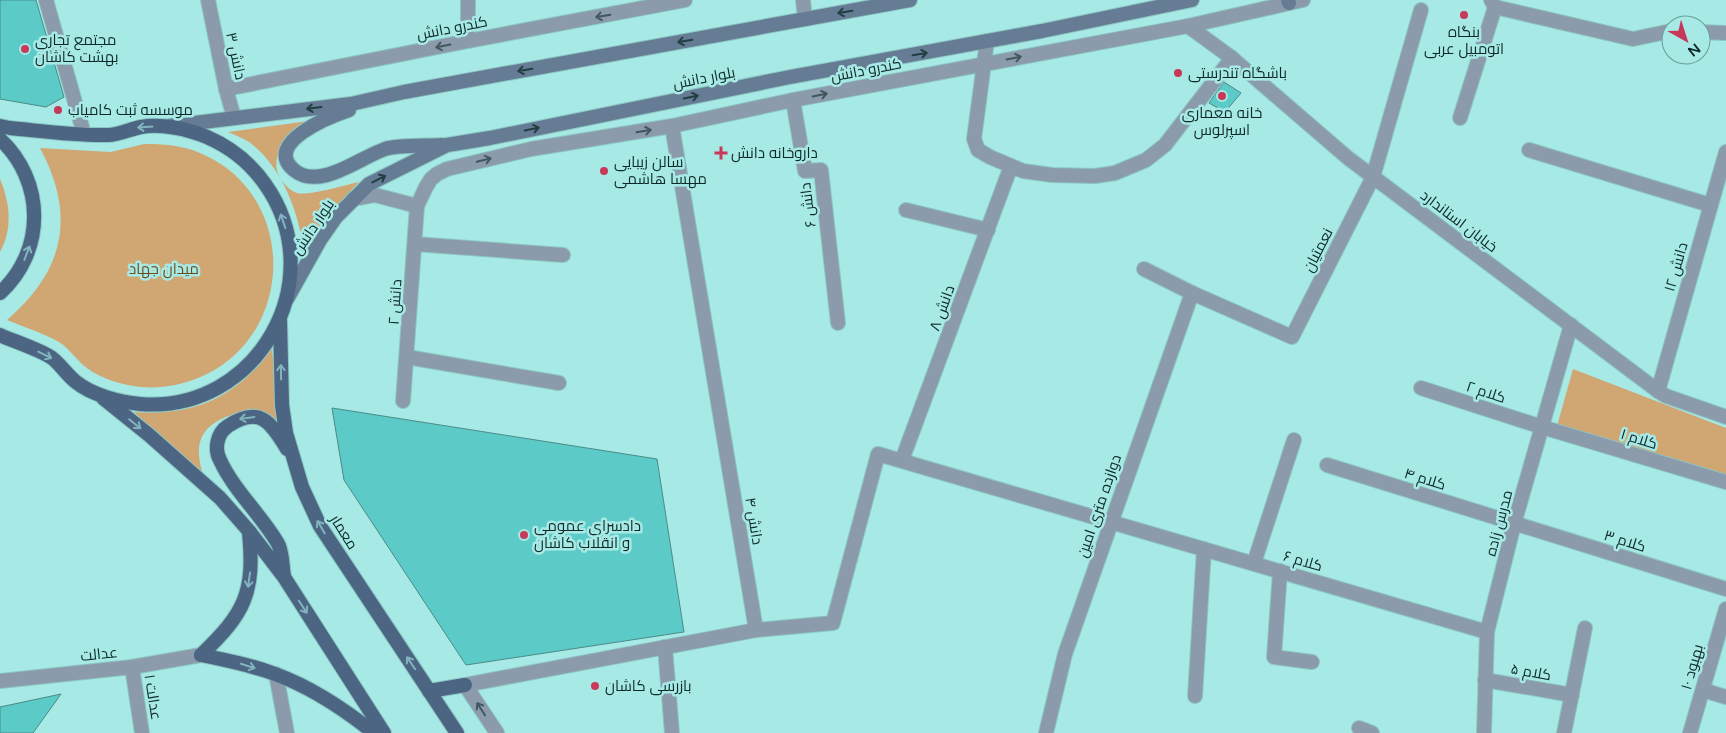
<svg xmlns="http://www.w3.org/2000/svg" width="1726" height="733" font-family="'Varela Round',Cairo,sans-serif">
<rect width="100%" height="100%" fill="#a7e9e5"/>
<g fill="#d0a773">
<path d="M 308,121 C 290,135 265,157 282,181 C 286,186 291,191 297,193 C 310,196 345,185 359,182 L 327,216 L 304,250 C 298,211 282,166 249,142 C 243,138 235,135 228,132 Z"/>
<path d="M 144,144 C 163,144 182,145 200,153 C 295,192 298,328 207,374 C 187,384 163,389 140,387 C 123,385 101,379 87,368 C 77,361 70,349 59,342 C 43,333 24,327 7,320 C 65,270 76,215 40,148 L 111,152 Z"/>
<path d="M 0,179 C 10,203 13,228 0,252 Z"/>
<path d="M 272,349 L 280,429 L 244,411 C 205,421 190,438 204,477 L 134,412 C 195,416 235,398 272,349 Z"/>
<path d="M 1573,369 L 1726,428 L 1726,478 L 1557,426 Z"/>
</g>
<g fill="#5ccac6" stroke="#4b8b89">
<path d="M 0,0 L 36,0 L 64,97 L 46,107 L 0,99 Z"/>
<path d="M 1224,82 L 1241,93 L 1225,112 L 1209,103 Z"/>
<path d="M 332,408 L 657,459 L 684,632 L 466,665 L 344,480 Z"/>
<path d="M 61,694 L 33,733 L 0,733 L 0,707 Z"/>
</g>
<g fill="none" stroke-linecap="round" stroke-linejoin="round">
<g stroke="#8bc6c3" stroke-width="16">
<g id="minor">
<path d="M 46,0 L 84,134"/>
<path d="M 208,0 L 226,89 L 234,118"/>
<path d="M 803,0 L 805,19"/>
<path d="M 1491,0 L 1495,7 L 1633,39 L 1671,31"/>
<path d="M 1701,32 L 1726,33"/>
<path d="M 468,41 L 468,0"/>
<path d="M 987,41 L 974,139 L 978,150 L 990,157 L 1023,171 L 1052,175 L 1095,176 L 1115,173 L 1146,160 L 1165,145 L 1232,58"/>
<path d="M 226,89 L 468,41 L 685,0"/>
<path d="M 793,100 L 805,171 L 821,170 L 838,323"/>
<path d="M 1460,118 L 1495,7"/>
<path d="M 672,126 L 756,630"/>
<path d="M 1529,150 L 1710,205"/>
<path d="M 353,199 L 375,195 L 417,206"/>
<path d="M 906,210 L 988,230"/>
<path d="M 415,244 L 563,255"/>
<path d="M 1144,269 L 1192,293 L 1292,337 L 1373,177 L 1421,10"/>
<path d="M 407,357 L 559,383"/>
<path d="M 1421,388 L 1542,427 L 1726,482"/>
<path d="M 1658,391 L 1726,152"/>
<path d="M 403,401 L 417,206 L 426,187 L 431,179 L 437,174 L 447,169 L 531,149 L 672,126 L 793,100 L 1188,26 L 1303,0"/>
<path d="M 902,460 L 1011,166"/>
<path d="M 1327,465 L 1726,589"/>
<path d="M 1254,563 L 1294,440"/>
<path d="M 1280,571 L 1274,657 L 1312,662"/>
<path d="M 665,647 L 672,733"/>
<path d="M 132,667 L 142,733"/>
<path d="M 276,674 L 287,733"/>
<path d="M 1485,680 L 1572,695"/>
<path d="M 0,681 L 132,667 L 201,655"/>
<path d="M 1703,690 L 1726,697"/>
<path d="M 1195,696 L 1204,549"/>
<path d="M 1359,728 L 1372,733"/>
<path d="M 497,733 L 465,685 L 756,630 L 833,623 L 878,454 L 1487,632"/>
<path d="M 1046,733 L 1065,654 L 1192,293"/>
<path d="M 1484,733 L 1487,632 L 1514,524 L 1571,325"/>
<path d="M 1564,733 L 1585,628"/>
<path d="M 1690,733 L 1726,609"/>
</g>
</g>
<g stroke="#8bc6c3" stroke-width="16">
<path id="tertiary" d="M 1188,26 L 1232,58 L 1348,158 L 1658,391 L 1666,396 L 1726,417"/>
</g>
<g stroke="#8bc6c3" stroke-width="16">
<g id="secondary">
<path d="M 1288,0 L 1289,3"/>
<path d="M 349,110 C 331,116 262,143 294,170 C 319,191 359,158 385,149 C 396,145 428,146 442,145"/>
<path d="M 170,126 L 351,104 L 404,92 L 910,0"/>
<path d="M 287,299 L 320,240 L 336,217 L 369,184 L 447,145 L 490,138 L 790,77 L 1042,31 L 1192,0"/>
</g>
</g>
<g stroke="#8bc6c3" stroke-width="16">
<g id="primary">
<path d="M 0,126 L 10,128 C 42,131 76,136 108,135 C 119,135 130,129 141,127 C 161,123 188,129 207,137 C 230,147 251,164 265,184 C 333,280 257,414 140,404 C 119,402 92,395 76,382 C 67,375 61,365 52,358 C 41,350 13,341 0,335"/>
<path d="M 0,139 C 45,181 46,251 0,293"/>
<path d="M 280,321 L 282,405 L 286,433 L 302,487 L 320,526 L 457,733"/>
<path d="M 103,398 L 149,435 L 220,498 L 249,531 L 284,577 L 384,733"/>
<path d="M 284,576 C 282,566 283,551 277,542 C 261,515 233,489 220,460 C 214,449 217,433 228,426 C 259,405 271,422 287,449"/>
<path d="M 201,655 C 226,660 251,665 275,674 C 311,687 344,709 374,733"/>
<path d="M 201,655 C 245,613 255,593 249,532"/>
<path d="M 429,691 L 465,685"/>
</g>
</g>
<use href="#minor" stroke="#8c9bab" stroke-width="14"/>
<use href="#tertiary" stroke="#8c9bab" stroke-width="14"/>
<use href="#secondary" stroke="#667c94" stroke-width="14"/>
<use href="#primary" stroke="#4b6583" stroke-width="14"/>
</g>
<defs><path id="oneway-shaft" d="M-6 0H5M1.5-3L5.5 0L1.5 3" fill="none" stroke-width="1.6" stroke-linecap="round" stroke-linejoin="round" transform="scale(1.25)"/></defs>
<g stroke="#233e43">
<use href="#oneway-shaft" transform="translate(845 12) rotate(170)"/>
<use href="#oneway-shaft" transform="translate(685 41) rotate(170)"/>
<use href="#oneway-shaft" transform="translate(920 54) rotate(-10)"/>
<use href="#oneway-shaft" transform="translate(525 70) rotate(170)"/>
<use href="#oneway-shaft" transform="translate(691 97) rotate(-11)"/>
<use href="#oneway-shaft" transform="translate(314 108) rotate(173)"/>
<use href="#oneway-shaft" transform="translate(532 129) rotate(-12)"/>
<use href="#oneway-shaft" transform="translate(379 179) rotate(-27)"/>
</g>
<g stroke="#40575c">
<use href="#oneway-shaft" transform="translate(603 16) rotate(170)"/>
<use href="#oneway-shaft" transform="translate(443 46) rotate(169)"/>
<use href="#oneway-shaft" transform="translate(1014 58) rotate(-11)"/>
<use href="#oneway-shaft" transform="translate(820 95) rotate(-11)"/>
<use href="#oneway-shaft" transform="translate(644 131) rotate(-9)"/>
<use href="#oneway-shaft" transform="translate(484 160) rotate(-14)"/>
<use href="#oneway-shaft" transform="translate(481 709) rotate(-123)"/>
</g>
<g stroke="#82b4be">
<use href="#oneway-shaft" transform="translate(145 127) rotate(176)"/>
<use href="#oneway-shaft" transform="translate(283 221) rotate(-109)"/>
<use href="#oneway-shaft" transform="translate(27 253) rotate(-69)"/>
<use href="#oneway-shaft" transform="translate(45 355) rotate(26)"/>
<use href="#oneway-shaft" transform="translate(281 372) rotate(-91)"/>
<use href="#oneway-shaft" transform="translate(247 418) rotate(172)"/>
<use href="#oneway-shaft" transform="translate(135 424) rotate(39)"/>
<use href="#oneway-shaft" transform="translate(321 527) rotate(-120)"/>
<use href="#oneway-shaft" transform="translate(249 580) rotate(98)"/>
<use href="#oneway-shaft" transform="translate(303 607) rotate(57)"/>
<use href="#oneway-shaft" transform="translate(411 663) rotate(-124)"/>
<use href="#oneway-shaft" transform="translate(248 666) rotate(18)"/>
</g>
<g fill="#c83859" stroke="#a7e9e5" stroke-width="2">
<circle cx="1464" cy="15" r="5"/>
<circle cx="25" cy="49" r="5"/>
<circle cx="1178" cy="73" r="5"/>
<circle cx="1222" cy="96" r="5"/>
<circle cx="58" cy="110" r="5"/>
<path d="M718.5 145.5h5v5h5v5h-5v5h-5v-5h-5v-5h5z"/>
<circle cx="604" cy="171" r="5"/>
<circle cx="524" cy="535" r="5"/>
<circle cx="595" cy="686" r="5"/>
</g>
<g text-anchor="middle" dominant-baseline="central" stroke-width="5" stroke-linejoin="round" paint-order="stroke">
<g font-size="15" fill="#0d2928" stroke="#a7e9e5">
<text transform="translate(452 28) rotate(-11)">کندرو دانش</text>
<text transform="translate(236 56) rotate(78)">دانش ۳</text>
<text transform="translate(866 70) rotate(-11)">کندرو دانش</text>
<text transform="translate(704 78) rotate(-11)">بلوار دانش</text>
<text transform="translate(808 205) rotate(-97)">دانش ۶</text>
<text transform="translate(1459 221) rotate(37)">خیابان استاندارد</text>
<text transform="translate(313 227) rotate(-56)">بلوار دانش</text>
<text transform="translate(1318 250) rotate(-63)">نعمتیان</text>
<text transform="translate(1676 267) rotate(-74)">دانش ۱۲</text>
<text transform="translate(395 302) rotate(-86)">دانش ۲</text>
<text transform="translate(942 308) rotate(-70)">دانش ۸</text>
<text transform="translate(1486 392) rotate(18)">کلام ۲</text>
<text transform="translate(1639 439) rotate(17)">کلام ۱</text>
<text transform="translate(1425 479) rotate(17)">کلام ۴</text>
<text transform="translate(1099 506) rotate(-71)">دوازده متری امین</text>
<text transform="translate(754 521) rotate(81)">دانش ۴</text>
<text transform="translate(1499 523) rotate(-75)">مدرس زاده</text>
<text transform="translate(344 532) rotate(58)">معمار</text>
<text transform="translate(1625 541) rotate(17)">کلام ۳</text>
<text transform="translate(1303 561) rotate(16)">کلام ۶</text>
<text transform="translate(99 654) rotate(-6)">عدالت</text>
<text transform="translate(1692 667) rotate(-74)">بهبود ۱۰</text>
<text transform="translate(1531 672) rotate(10)">کلام ۵</text>
<text transform="translate(153 697) rotate(81)">عدالت ۱</text>
</g>
<g font-size="15" fill="#0d2928" stroke="#a7e9e5" text-anchor="start">
<text x="1464" y="32" text-anchor="middle">بنگاه<tspan x="1464" dy="17">اتومبیل عربی</tspan></text>
<text x="35" y="40">مجتمع تجاری<tspan x="35" dy="17">بهشت کاشان</tspan></text>
<text x="1188" y="73">باشگاه تندرستی</text>
<text x="68" y="110">موسسه ثبت کامیاب</text>
<text x="1222" y="113" text-anchor="middle">خانه معماری<tspan x="1222" dy="17">اسپرلوس</tspan></text>
<text x="731" y="153">داروخانه دانش</text>
<text x="614" y="162">سالن زیبایی<tspan x="614" dy="17">مهسا هاشمی</tspan></text>
<text x="534" y="526">دادسرای عمومی<tspan x="534" dy="17">و انقلاب کاشان</tspan></text>
<text x="605" y="686">بازرسی کاشان</text>
</g>
<g font-size="15" fill="#6f4c1d" stroke="#a7e9e5">
<text x="164" y="269">میدان جهاد</text>
</g>
</g>
<g transform="translate(1686 40) rotate(141)"><circle r="24" fill="#a7e9e5" stroke="#699c99"/>
<path d="M0-4L9 19L0 12L-9 19Z" fill="#c83859"/>
<text y="-8" font-size="14" font-weight="bold" text-anchor="middle" fill="#0d2928">N</text>
</g>
</svg>
